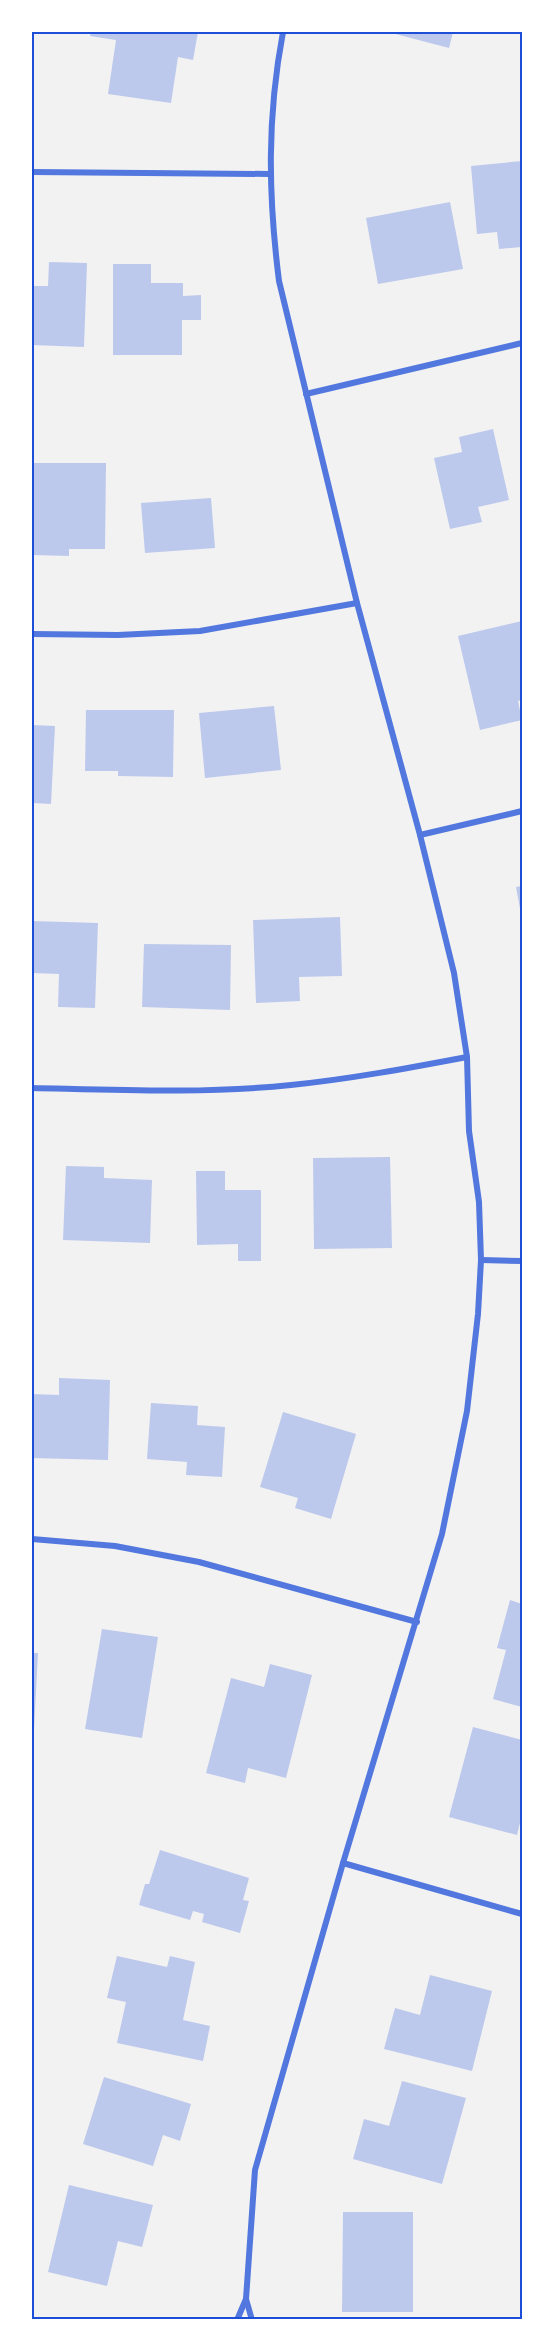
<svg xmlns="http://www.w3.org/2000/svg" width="554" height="2351" font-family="Poppins,sans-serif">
<rect width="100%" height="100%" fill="#f2f2f2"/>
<g fill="#bdc9ec">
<path d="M 91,32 L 198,32 L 193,60 L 178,57 L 171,103 L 108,94 L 116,40 L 90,36 Z"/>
<path d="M 388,32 L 453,32 L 449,48 Z"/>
<path d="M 522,161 L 522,247 L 499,249 L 497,232 L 477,234 L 471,166 Z"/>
<path d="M 450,202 L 463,269 L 378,284 L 366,218 Z"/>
<path d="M 49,262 L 87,263 L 84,347 L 32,345 L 32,286 L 48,286 Z"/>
<path d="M 113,264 L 151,264 L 151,283 L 183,283 L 183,296 L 201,295 L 201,320 L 182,320 L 182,355 L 113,355 Z"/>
<path d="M 493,429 L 509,500 L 478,507 L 482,522 L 450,529 L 434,458 L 462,452 L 459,437 Z"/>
<path d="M 32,463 L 106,463 L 105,549 L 69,549 L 69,556 L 32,555 Z"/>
<path d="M 211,498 L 215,548 L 145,553 L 141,503 Z"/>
<path d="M 522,621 L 522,700 L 518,701 L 522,720 L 480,730 L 458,636 Z"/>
<path d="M 274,706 L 281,770 L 205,778 L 199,713 Z"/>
<path d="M 86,710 L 174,710 L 173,777 L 118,776 L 118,771 L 85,771 Z"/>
<path d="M 32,725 L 55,726 L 51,804 L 32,803 Z"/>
<path d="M 522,886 L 522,913 L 521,914 L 516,887 Z"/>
<path d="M 340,917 L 342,976 L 299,977 L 300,1001 L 256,1003 L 253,920 Z"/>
<path d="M 32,921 L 98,923 L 95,1008 L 58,1007 L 59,974 L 32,973 Z"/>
<path d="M 144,944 L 231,945 L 230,1010 L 142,1007 Z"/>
<path d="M 390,1157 L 392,1248 L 314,1249 L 313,1158 Z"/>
<path d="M 66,1166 L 104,1167 L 104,1178 L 152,1180 L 150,1243 L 63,1240 Z"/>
<path d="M 196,1171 L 225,1171 L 225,1190 L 261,1190 L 261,1261 L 238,1261 L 238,1244 L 197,1245 Z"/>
<path d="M 59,1378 L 110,1380 L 108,1460 L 32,1458 L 32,1394 L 59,1395 Z"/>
<path d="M 151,1403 L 198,1406 L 197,1425 L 225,1427 L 222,1477 L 186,1475 L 187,1462 L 147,1459 Z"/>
<path d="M 283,1412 L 356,1434 L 331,1519 L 295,1508 L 298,1498 L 260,1487 Z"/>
<path d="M 510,1600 L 522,1604 L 522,1707 L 493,1699 L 506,1650 L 497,1648 Z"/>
<path d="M 102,1629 L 158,1637 L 142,1738 L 85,1729 Z"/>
<path d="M 32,1653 L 38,1653 L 34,1729 L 32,1729 Z"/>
<path d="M 270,1664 L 312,1675 L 286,1778 L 248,1768 L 245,1783 L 206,1773 L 231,1678 L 264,1687 Z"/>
<path d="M 473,1727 L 522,1740 L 522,1815 L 517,1835 L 449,1817 Z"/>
<path d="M 160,1850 L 249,1878 L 243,1900 L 249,1901 L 240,1933 L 202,1922 L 204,1914 L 193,1911 L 190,1920 L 139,1905 L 145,1884 L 149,1884 Z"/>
<path d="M 117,1956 L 167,1967 L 170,1956 L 195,1962 L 183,2020 L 210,2026 L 203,2061 L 117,2043 L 126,2002 L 107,1998 Z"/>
<path d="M 430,1975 L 492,1991 L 472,2071 L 384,2049 L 395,2008 L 420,2015 Z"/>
<path d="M 104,2077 L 191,2104 L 180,2141 L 163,2135 L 153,2166 L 83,2144 Z"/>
<path d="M 402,2081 L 466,2098 L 442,2184 L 353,2159 L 364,2119 L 389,2126 Z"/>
<path d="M 69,2185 L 153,2205 L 142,2247 L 118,2241 L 107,2286 L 48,2272 Z"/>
<path d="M 343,2212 L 413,2212 L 413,2312 L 342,2312 Z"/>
</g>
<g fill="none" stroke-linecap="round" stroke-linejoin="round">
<g stroke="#5277de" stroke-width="6">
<path d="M 32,172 L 269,174"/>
<path d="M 306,394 L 522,343"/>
<path d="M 32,634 L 118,635 L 200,631 L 357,603"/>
<path d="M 420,835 L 522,811"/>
<path d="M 32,1088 C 118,1090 205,1094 291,1085 C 350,1079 409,1068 467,1057"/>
<path d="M 481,1260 L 522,1261"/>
<path d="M 32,1539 L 115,1546 L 199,1562 L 417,1622"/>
<path d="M 343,1863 L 522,1914"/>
<path d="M 246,2299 L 252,2320"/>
<path d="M 237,2320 L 246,2299 L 255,2170 L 343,1863 L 442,1534 L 467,1411 L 478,1314 L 481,1260 L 479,1202 L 469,1131 L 467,1057 L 454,973 L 420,835 L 357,603 L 279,281 C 268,194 267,117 283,32"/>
</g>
</g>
<rect width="554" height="2351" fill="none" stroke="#ffffff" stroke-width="66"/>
<rect x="33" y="33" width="488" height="2285" fill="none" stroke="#1d4ed8" stroke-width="2"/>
</svg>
